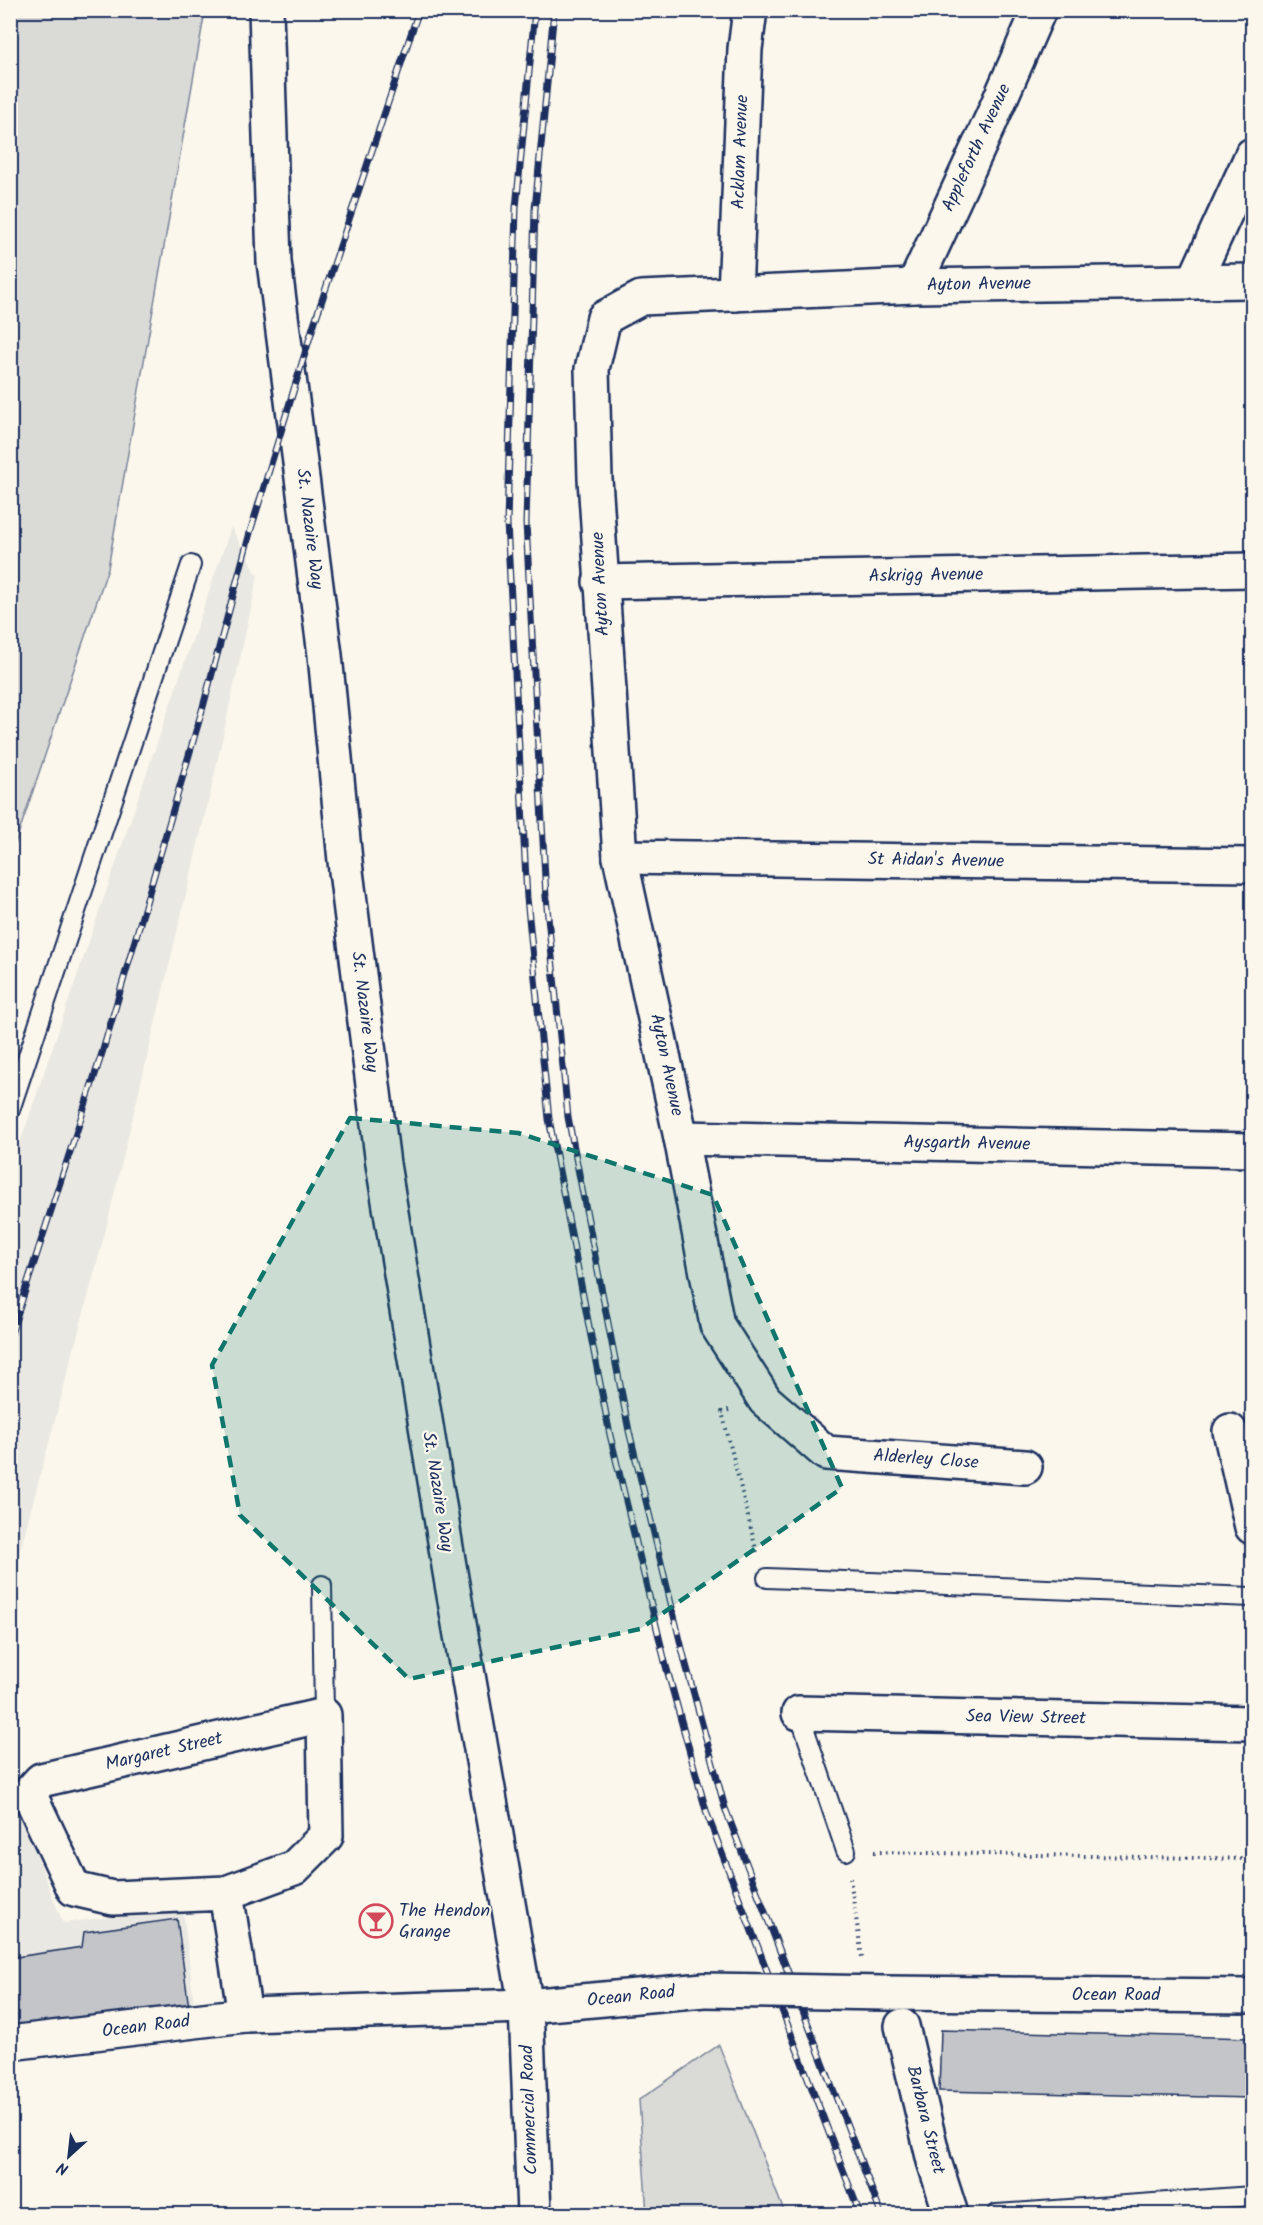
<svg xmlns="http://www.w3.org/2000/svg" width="1263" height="2225" font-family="Kalam,sans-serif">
<rect width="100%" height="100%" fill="#fbf7ec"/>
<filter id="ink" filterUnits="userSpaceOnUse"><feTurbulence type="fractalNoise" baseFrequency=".0167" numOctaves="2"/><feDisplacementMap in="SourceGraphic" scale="12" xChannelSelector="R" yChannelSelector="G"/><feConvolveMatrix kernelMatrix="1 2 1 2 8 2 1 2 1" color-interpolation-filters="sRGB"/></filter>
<g filter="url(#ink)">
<g fill="#eae8e2">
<path d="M 231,527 L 258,576 L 211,790 L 105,1233 L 11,1584 L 11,1169 Z"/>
<path d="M 10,1787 L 63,1923 L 183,1908 L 196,2021 L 11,2043 Z"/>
</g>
<g fill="#dadad7" stroke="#7a849a" stroke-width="1.5">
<path d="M 11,10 L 205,11 L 108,568 L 11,856 Z"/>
<path d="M 719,2045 L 785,2214 L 647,2214 L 639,2100 Z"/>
</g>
<g fill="#c3c5c9" stroke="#1b2f5e" stroke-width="1.5">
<path d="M 177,1919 L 189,2008 L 10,2032 L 10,1958 L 82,1947 L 84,1932 Z"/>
<path d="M 941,2030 L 1252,2038 L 1252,2098 L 939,2091 Z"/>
</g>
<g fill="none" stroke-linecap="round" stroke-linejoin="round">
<g stroke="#1b2f5e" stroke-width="22">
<g id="lane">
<path d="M 10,1110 L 191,565"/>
<path d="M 767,1578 L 1252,1597"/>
<path d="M 322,1585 L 324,1715"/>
<path d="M 799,1713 L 846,1851"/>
<path d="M 997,2214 L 1252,2196"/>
</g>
</g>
<g stroke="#1b2f5e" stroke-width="38">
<g id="street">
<path d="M 1194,282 L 1252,155"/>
<path d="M 914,286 L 991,120 L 1039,10"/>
<path d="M 735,294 L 745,49 L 750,10"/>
<path d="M 600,582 L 1252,570"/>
<path d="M 620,857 L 1252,865"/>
<path d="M 681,1138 L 1252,1150"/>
<path d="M 1230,1431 L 1252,1527"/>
<path d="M 1025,1467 L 826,1453 L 765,1400 L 717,1325 L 681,1138 L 620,857 L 595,479 L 592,369 L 604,318 L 641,298 L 914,286 L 1252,281"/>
<path d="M 799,1713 L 1252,1723"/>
<path d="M 226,1893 L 294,1868 L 326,1836 L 324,1715 L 41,1780 L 29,1793 L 74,1889 L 113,1898 L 226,1893 L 245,2015"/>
<path d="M 902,2026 L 934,2161 L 951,2214"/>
<path d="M 10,2043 L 245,2015 L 526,2006"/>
</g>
</g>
<g stroke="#1b2f5e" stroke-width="38">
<g id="secondary">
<path d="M 885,1993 L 1252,1996"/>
<path d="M 526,2006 L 704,1990"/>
</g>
</g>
<g stroke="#1b2f5e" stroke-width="38">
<path id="highway" d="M 266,10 L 274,262 L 325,655 L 346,871 L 383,1164 L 451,1578 L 526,2006 L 534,2214"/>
</g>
<g stroke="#1b2f5e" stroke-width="4" stroke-dasharray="1.5 4.5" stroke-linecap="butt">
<path d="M 729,1410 L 722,1412 L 757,1553"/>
<path d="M 874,1852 L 1252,1859"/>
<path d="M 850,1878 L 862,1957"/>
</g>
<use href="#lane" stroke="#fbf7ec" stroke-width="18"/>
<use href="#street" stroke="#fbf7ec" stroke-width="33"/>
<use href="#secondary" stroke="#fbf7ec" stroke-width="33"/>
<use href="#highway" stroke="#fbf7ec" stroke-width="33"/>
<g stroke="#1b2f5e" stroke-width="7">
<g id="rail">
<path d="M 535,10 L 516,208 L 507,523 L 527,898 L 549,1119 L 610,1435 L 666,1666 L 707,1814 L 860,2214"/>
<path d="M 554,10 L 535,209 L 526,523 L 546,897 L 568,1117 L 629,1431 L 685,1661 L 725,1808 L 881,2214"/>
<path d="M 10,1337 L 103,1050 L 203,707 L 251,529 L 314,324 L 419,10"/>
</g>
</g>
<use href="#rail" stroke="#fbf7ec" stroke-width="4.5" stroke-dasharray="14" stroke-linecap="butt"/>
<g stroke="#1b2f5e" stroke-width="38" stroke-linecap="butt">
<path id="secondary-bridge" d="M 704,1990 L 885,1993"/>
</g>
<use href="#secondary-bridge" stroke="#fbf7ec" stroke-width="33"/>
</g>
</g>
<path fill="#0f766e" fill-opacity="0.2" stroke="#0f766e" stroke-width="4.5" stroke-dasharray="12 8" stroke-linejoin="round" d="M 350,1118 L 518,1133 L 713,1195 L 842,1488 L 640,1629 L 409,1679 L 240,1515 L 212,1365 Z"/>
<defs>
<g id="bar-ring" transform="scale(1.725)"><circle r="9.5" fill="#fbf7ec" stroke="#d1495b" stroke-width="1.5"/><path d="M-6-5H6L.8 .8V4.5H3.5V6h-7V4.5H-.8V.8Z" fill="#d1495b"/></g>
</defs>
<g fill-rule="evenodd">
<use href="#bar-ring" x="376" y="1921"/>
</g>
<g text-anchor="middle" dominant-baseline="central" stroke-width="4.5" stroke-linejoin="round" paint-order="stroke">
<g font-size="18" fill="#1b2f5e" stroke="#fbf7ec">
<text transform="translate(977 148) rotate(-65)">Appleforth Avenue</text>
<text transform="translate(741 152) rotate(-88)">Acklam Avenue</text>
<text transform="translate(979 285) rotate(-1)">Ayton Avenue</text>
<text transform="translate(309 529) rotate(83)">St. Nazaire Way</text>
<text transform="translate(926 576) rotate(-1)">Askrigg Avenue</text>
<text transform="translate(601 584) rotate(-93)">Ayton Avenue</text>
<text transform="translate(936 861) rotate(1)">St Aidan's Avenue</text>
<text transform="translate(364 1012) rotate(83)">St. Nazaire Way</text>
<text transform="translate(666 1065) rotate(78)">Ayton Avenue</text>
<text transform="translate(967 1144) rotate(1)">Aysgarth Avenue</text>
<text transform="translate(926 1460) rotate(4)">Alderley Close</text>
<text transform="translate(437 1492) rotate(81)">St. Nazaire Way</text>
<text transform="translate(1026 1718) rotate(1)">Sea View Street</text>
<text transform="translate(164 1752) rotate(-13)">Margaret Street</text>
<text x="1116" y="1995">Ocean Road</text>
<text transform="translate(631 1997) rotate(-6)">Ocean Road</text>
<text transform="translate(146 2027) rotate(-7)">Ocean Road</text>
<text transform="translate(530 2110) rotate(-92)">Commercial Road</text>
<text transform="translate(925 2120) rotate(76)">Barbara Street</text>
</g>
<g font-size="18" fill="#1b2f5e" stroke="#fbf7ec" text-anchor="start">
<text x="399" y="1911">The Hendon<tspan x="399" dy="21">Grange</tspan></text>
</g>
</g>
<rect width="1263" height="2225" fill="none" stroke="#fbf7ec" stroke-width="36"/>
<rect x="18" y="18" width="1227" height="2189" fill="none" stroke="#1b2f5e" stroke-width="2" filter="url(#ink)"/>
<g transform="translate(69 2156) rotate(207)" stroke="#fbf7ec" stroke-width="4.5" paint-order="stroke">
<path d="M0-4.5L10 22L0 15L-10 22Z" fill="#1b2f5e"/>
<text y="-9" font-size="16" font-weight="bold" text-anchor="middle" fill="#1b2f5e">N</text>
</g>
</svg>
